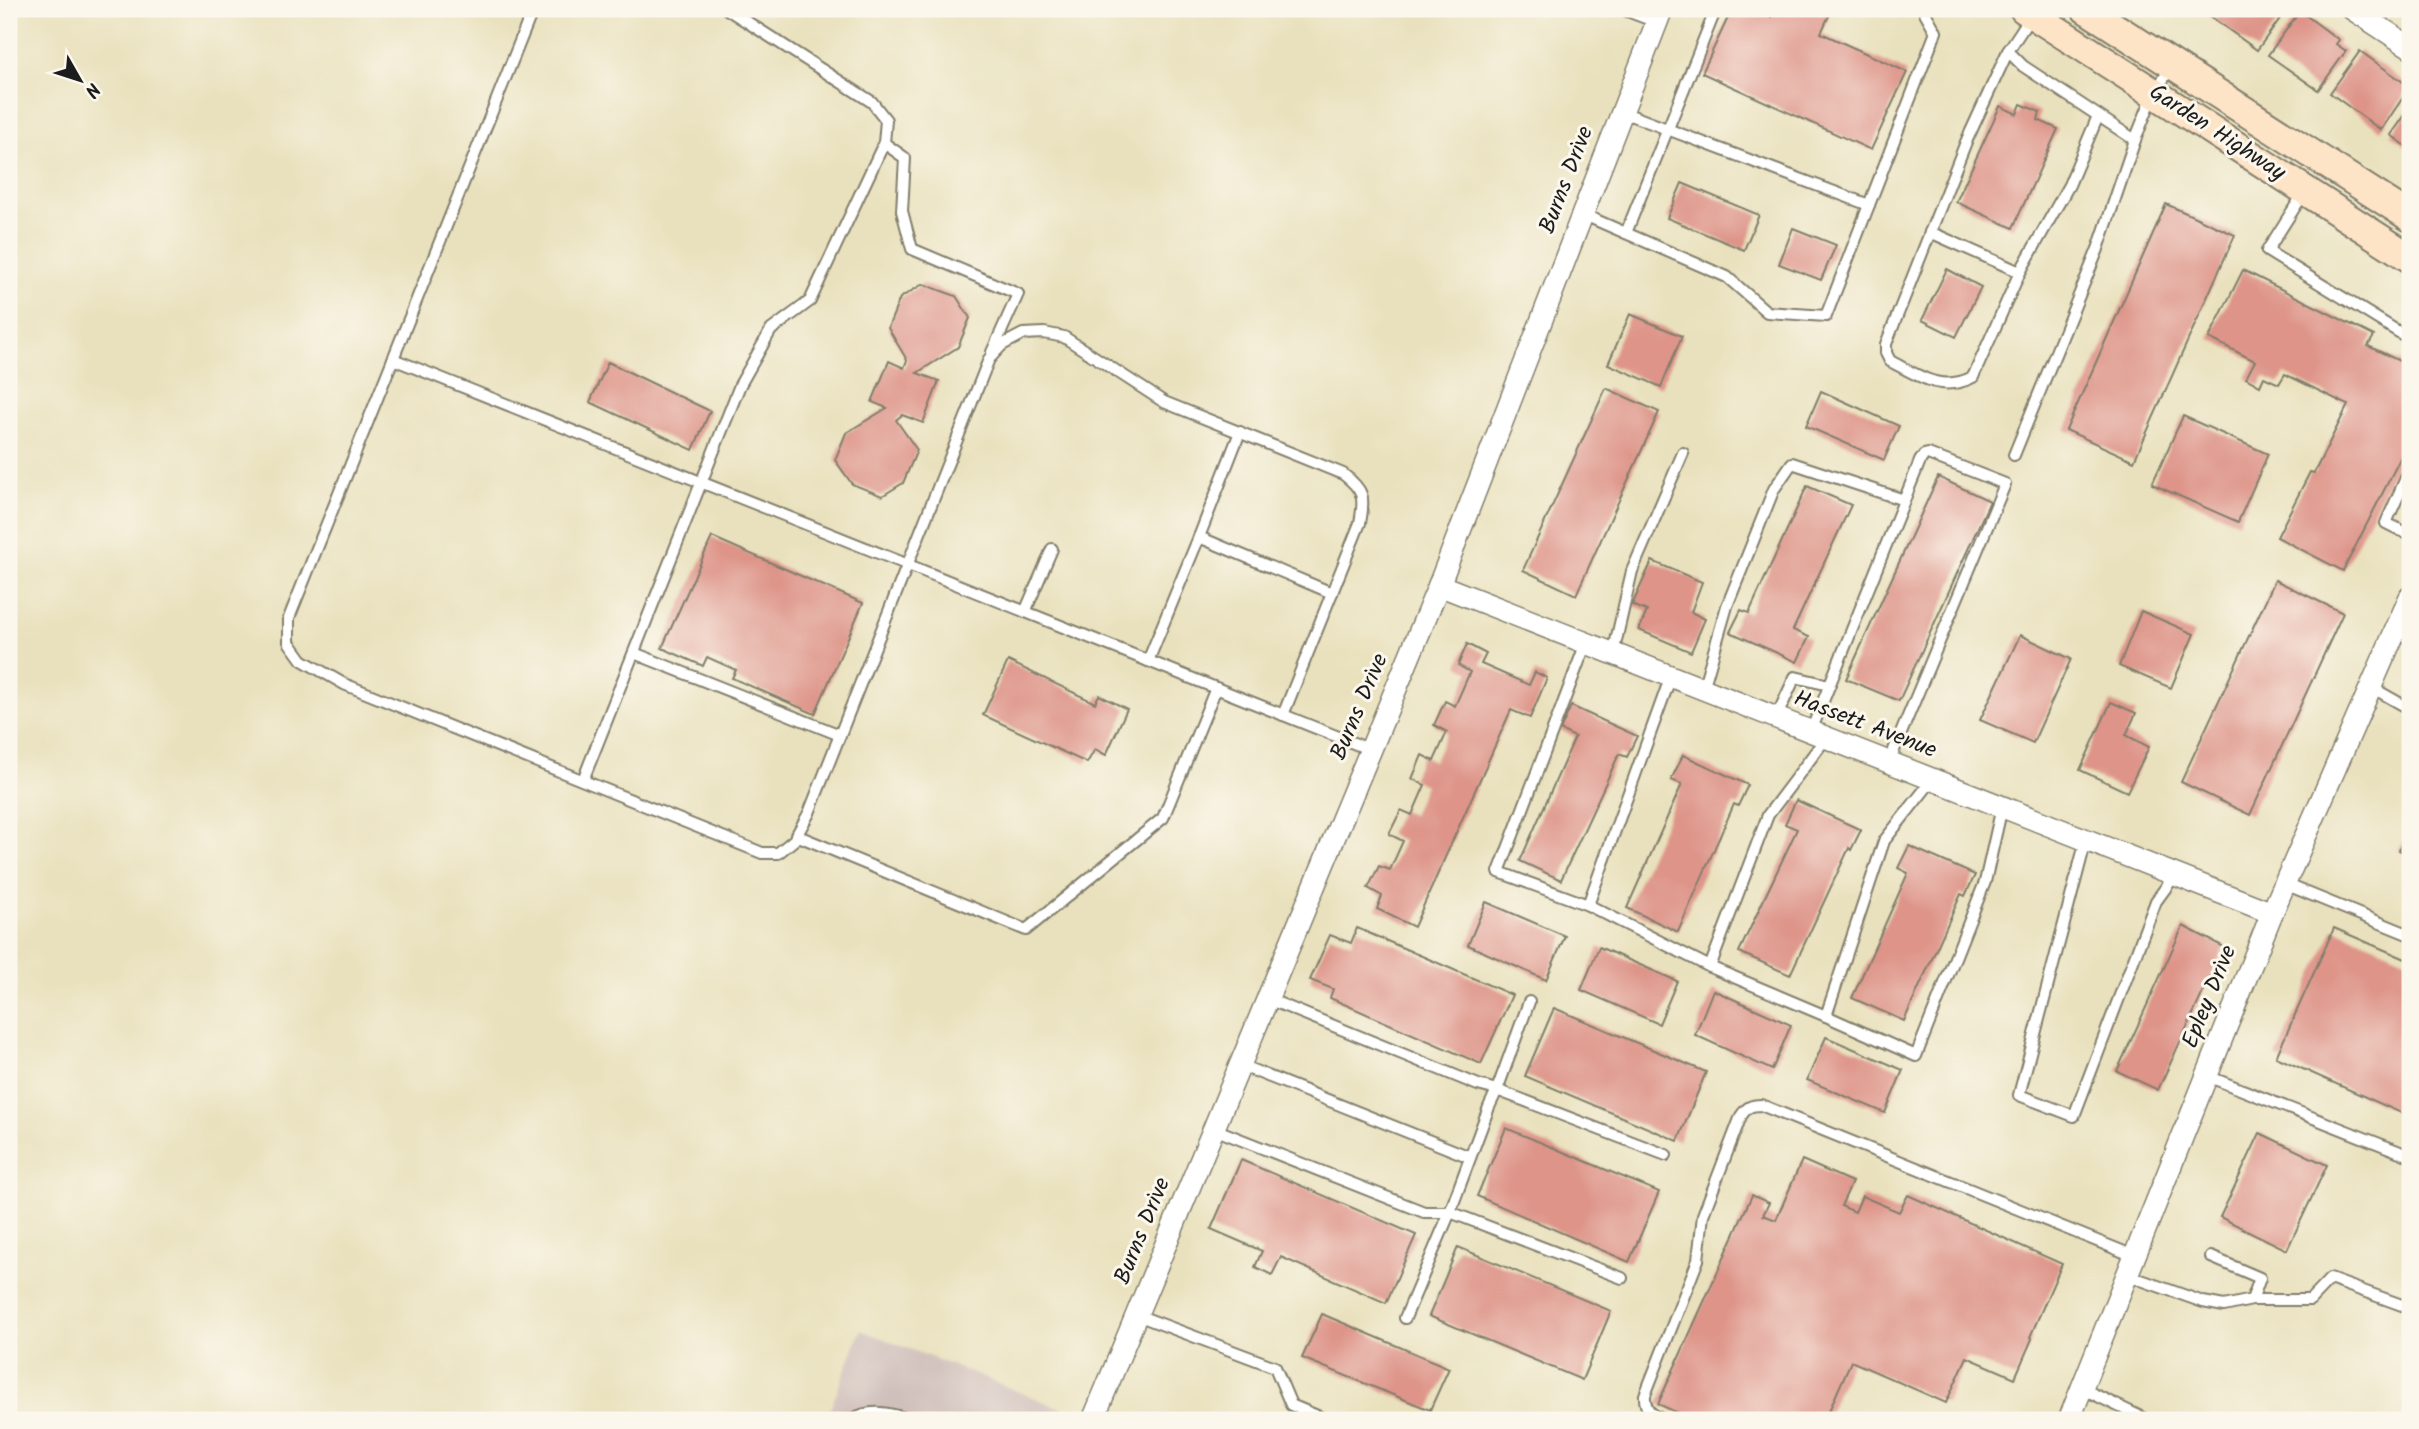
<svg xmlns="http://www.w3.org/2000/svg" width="2419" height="1429" font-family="Kalam,sans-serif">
<rect width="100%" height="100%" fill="#fbf7ec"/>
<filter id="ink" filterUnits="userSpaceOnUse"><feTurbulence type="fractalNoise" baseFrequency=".0143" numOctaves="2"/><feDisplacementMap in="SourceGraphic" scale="14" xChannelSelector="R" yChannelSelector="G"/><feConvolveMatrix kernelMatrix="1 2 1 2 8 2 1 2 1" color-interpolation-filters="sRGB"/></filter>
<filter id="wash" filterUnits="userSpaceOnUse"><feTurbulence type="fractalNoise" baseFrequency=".00686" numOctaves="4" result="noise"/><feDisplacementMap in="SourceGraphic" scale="28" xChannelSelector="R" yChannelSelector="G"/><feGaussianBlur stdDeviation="1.57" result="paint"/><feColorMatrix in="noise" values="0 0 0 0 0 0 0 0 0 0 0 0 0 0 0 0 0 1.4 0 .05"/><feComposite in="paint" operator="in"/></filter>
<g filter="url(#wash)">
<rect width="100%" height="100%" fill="#e9e1bd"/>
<path fill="#d0c0bb" d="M 861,1330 L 1068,1411 L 1064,1420 L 826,1420 Z"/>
<g id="blocks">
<g fill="#de9489">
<path d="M 1732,9 L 1754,9 L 1771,17 L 1774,9 L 1832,9 L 1821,33 L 1907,72 L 1871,150 L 1702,73 Z"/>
<path d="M 2211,9 L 2287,9 L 2257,50 L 2207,14 Z"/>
<path d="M 2300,11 L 2339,40 L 2336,44 L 2346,51 L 2318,90 L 2268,55 Z"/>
<path d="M 2360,51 L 2410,87 L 2381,130 L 2330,93 Z"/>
<path d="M 2021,104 L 2040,112 L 2038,120 L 2058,129 L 2013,228 L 1956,202 L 2000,106 L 2017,114 Z"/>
<path d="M 2410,108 L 2410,149 L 2391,135 Z"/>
<path d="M 1682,183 L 1759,215 L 1744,250 L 1667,218 Z"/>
<path d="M 2166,204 L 2235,235 L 2134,461 L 2066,430 Z"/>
<path d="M 1793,228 L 1836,245 L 1821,280 L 1779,264 Z"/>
<path d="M 1947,269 L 1981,287 L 1956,337 L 1922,320 Z"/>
<path d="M 2243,270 L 2374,336 L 2368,346 L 2410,366 L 2410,439 L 2343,571 L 2277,537 L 2310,472 L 2314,473 L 2348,405 L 2285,374 L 2279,384 L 2264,377 L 2260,386 L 2246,378 L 2255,361 L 2209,338 Z"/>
<path d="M 923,284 L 956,296 L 970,318 L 958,347 L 917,373 L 939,381 L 923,423 L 902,415 L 896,420 L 917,450 L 903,483 L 882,496 L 852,484 L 835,460 L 846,433 L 887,408 L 872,402 L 889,361 L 904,368 L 907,360 L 888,328 L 900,298 Z"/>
<path d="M 1630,314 L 1682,336 L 1661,387 L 1608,364 Z"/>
<path d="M 608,362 L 710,411 L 693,450 L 590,402 Z"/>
<path d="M 1606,388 L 1659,412 L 1576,595 L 1523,570 Z"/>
<path d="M 1821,391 L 1899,426 L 1884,460 L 1806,426 Z"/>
<path d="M 2183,416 L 2268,454 L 2238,522 L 2152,484 Z"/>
<path d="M 1938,477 L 1990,501 L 1899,701 L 1846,679 Z"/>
<path d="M 1807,486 L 1851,505 L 1793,630 L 1809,637 L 1797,662 L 1730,632 L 1741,610 L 1749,613 Z"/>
<path d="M 712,537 L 863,603 L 815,714 L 732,678 L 736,670 L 707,657 L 703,666 L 662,648 Z"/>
<path d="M 1652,561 L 1702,582 L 1691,612 L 1705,619 L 1691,652 L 1639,630 L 1647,611 L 1632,605 Z"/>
<path d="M 2275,580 L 2343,613 L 2250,815 L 2181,782 Z"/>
<path d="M 2141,611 L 2194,634 L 2171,688 L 2119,666 Z"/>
<path d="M 2020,635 L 2071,659 L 2033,743 L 1980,720 Z"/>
<path d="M 1467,644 L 1486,654 L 1481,664 L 1529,685 L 1535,672 L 1547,678 L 1530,718 L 1511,710 L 1414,927 L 1377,909 L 1382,896 L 1368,888 L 1379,866 L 1390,870 L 1403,841 L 1389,834 L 1401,810 L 1412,815 L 1425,785 L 1412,779 L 1422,755 L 1434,761 L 1447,732 L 1434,725 L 1445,701 L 1455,706 L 1470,672 L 1458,665 Z"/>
<path d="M 1008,661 L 1095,703 L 1099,695 L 1127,709 L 1106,755 L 1095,749 L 1087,763 L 983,715 Z"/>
<path d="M 2111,702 L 2136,713 L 2126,735 L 2149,747 L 2127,792 L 2080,770 Z"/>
<path d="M 1571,706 L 1637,736 L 1627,757 L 1619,754 L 1561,880 L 1520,861 L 1575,737 L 1560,730 Z"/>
<path d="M 1683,755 L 1748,785 L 1738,806 L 1734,804 L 1678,932 L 1627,908 L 1682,784 L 1671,780 Z"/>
<path d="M 1796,800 L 1861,830 L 1851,850 L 1849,848 L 1790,975 L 1739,952 L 1797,829 L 1785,824 Z"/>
<path d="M 2410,823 L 2410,855 L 2399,850 Z"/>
<path d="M 1909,846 L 1975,875 L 1965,896 L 1961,894 L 1904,1021 L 1852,998 L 1908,873 L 1898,868 Z"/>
<path d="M 1486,902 L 1565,936 L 1546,980 L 1468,945 Z"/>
<path d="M 2183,926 L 2224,947 L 2158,1090 L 2117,1071 Z"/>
<path d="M 1357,928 L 1512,995 L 1481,1064 L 1330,998 L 1333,989 L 1310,980 L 1330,935 L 1351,943 Z"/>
<path d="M 2334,928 L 2410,961 L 2410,1117 L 2276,1057 Z"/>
<path d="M 1599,947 L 1677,981 L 1659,1024 L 1581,990 Z"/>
<path d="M 1713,990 L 1791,1025 L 1772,1070 L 1695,1035 Z"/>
<path d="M 1554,1008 L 1706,1072 L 1678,1141 L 1525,1076 Z"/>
<path d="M 1826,1037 L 1903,1070 L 1885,1113 L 1807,1080 Z"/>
<path d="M 1506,1128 L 1659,1192 L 1629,1262 L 1477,1196 Z"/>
<path d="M 2260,1133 L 2327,1165 L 2287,1250 L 2220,1217 Z"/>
<path d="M 1241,1160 L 1416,1235 L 1386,1303 L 1281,1257 L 1272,1275 L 1255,1267 L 1262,1251 L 1211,1229 Z"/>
<path d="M 1802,1160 L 1852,1182 L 1841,1206 L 1855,1212 L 1862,1196 L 1899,1212 L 1908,1195 L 2062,1264 L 2030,1337 L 2032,1339 L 2015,1378 L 1967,1357 L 1946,1403 L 1851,1361 L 1825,1420 L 1694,1420 L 1658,1404 L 1752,1195 L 1769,1203 L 1763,1215 L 1776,1220 Z"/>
<path d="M 1458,1247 L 1611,1311 L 1582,1380 L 1429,1316 Z"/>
<path d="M 1322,1314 L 1449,1368 L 1430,1410 L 1302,1358 Z"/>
</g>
</g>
</g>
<g filter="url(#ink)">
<use href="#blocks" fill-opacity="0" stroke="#827e6c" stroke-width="2"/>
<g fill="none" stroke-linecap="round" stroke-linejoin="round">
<g stroke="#827e6c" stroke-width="14">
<g id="service">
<path d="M 533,9 L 393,359 L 1371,750"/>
<path d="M 727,9 L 872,102 L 886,120 L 884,143"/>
<path d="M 1622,9 L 1656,22"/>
<path d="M 2031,16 L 2008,51 L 2023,66 L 2135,140"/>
<path d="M 2008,51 L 1966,142 L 1886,344 L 1886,353 L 1890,361 C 1919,376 1941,393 1973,377 L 2020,272 L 2069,185 L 2098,116"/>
<path d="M 1622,112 L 1869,205"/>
<path d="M 2305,191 L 2267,251 L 2410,339"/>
<path d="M 1582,214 L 1727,277 L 1767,312 L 1826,316 L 1936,32 L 1923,9"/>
<path d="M 1930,232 L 2020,272"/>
<path d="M 1626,233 L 1716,9"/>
<path d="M 393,359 L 289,618 L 289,642 L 302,660 L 344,684 L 762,853 L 778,853 L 794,840 L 809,813 L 989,359 L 1002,345 L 1023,334 L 1044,333 L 1064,337 L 1164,402 L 1343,474 C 1364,490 1365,497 1360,523 L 1283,715"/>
<path d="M 2014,455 L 2098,249 L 2135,140 L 2154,93 L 2172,66"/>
<path d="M 2410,469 L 2386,523 L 2410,535"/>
<path d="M 1199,537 L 1240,432"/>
<path d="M 1025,612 L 1052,549"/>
<path d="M 1586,643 L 1499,872 L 1588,905"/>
<path d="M 634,653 L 840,735"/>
<path d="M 1613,654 L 1632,571 L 1683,453"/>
<path d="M 1148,661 L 1199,537 L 1332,593"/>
<path d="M 1671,676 L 1588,905 L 1710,967"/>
<path d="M 2371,687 L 2410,709"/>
<path d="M 1703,689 L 1727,606 L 1774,489 L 1792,463 L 1904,500"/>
<path d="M 1776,718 L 1795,677 L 1829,685"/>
<path d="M 1811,731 L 1920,461 L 1924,455 L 1928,454 L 2005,484 L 1889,762"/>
<path d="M 1933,779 L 1884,841 L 1826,1016 L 1916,1056 L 1985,882 L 2002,807"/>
<path d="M 583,780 L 740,385 L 771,330 L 810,301 L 884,143 L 905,158 L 902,211 L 912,249 L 1018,294 L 992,352"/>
<path d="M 796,835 L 1026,930 L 1163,818 L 1216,688"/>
<path d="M 2086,840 L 2019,1095 L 2074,1116 L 2156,901 L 2175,875"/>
<path d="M 2285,884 L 2410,935"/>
<path d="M 1529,1002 L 1497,1090 L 1666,1155"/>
<path d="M 1826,1016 L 1710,967 L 1768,815 L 1826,738"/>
<path d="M 1240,1065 L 1470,1157"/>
<path d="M 2207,1076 L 2410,1156"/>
<path d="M 1214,1129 L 1424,1212 L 1450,1212 L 1489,1107 L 1497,1090 L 1478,1085 L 1268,999"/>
<path d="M 2211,1257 L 2260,1278 L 2252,1300"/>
<path d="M 2127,1275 L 2203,1302 L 2224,1306 L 2252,1300 L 2310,1300 L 2330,1279 L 2410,1308"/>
<path d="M 1137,1315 L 1275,1367 L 1291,1405 L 1327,1420"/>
<path d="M 1405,1318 L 1450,1212 L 1622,1278"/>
<path d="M 2081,1388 L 2147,1420"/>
<path d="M 851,1420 C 870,1408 891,1413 911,1420"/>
<path d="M 1664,1420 C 1652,1415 1644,1410 1645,1395 L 1698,1260 L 1703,1215 L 1741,1116 C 1747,1107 1751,1105 1761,1105 L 2134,1256"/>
</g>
</g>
<g stroke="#827e6c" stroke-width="24">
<g id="minor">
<path d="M 2352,9 L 2410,47"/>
<path d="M 1439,585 L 2272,913"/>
<path d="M 1093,1420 L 1439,585 L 1662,9"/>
<path d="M 2069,1420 L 2272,913 L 2410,597"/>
</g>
</g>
<g stroke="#827e6c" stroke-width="32">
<g id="secondary">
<path d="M 2024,9 L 2410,258"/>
<path d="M 2086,9 L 2410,217"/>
</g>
</g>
<use href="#service" stroke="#fff" stroke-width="10"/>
<use href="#minor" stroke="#fff" stroke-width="21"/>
<use href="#secondary" stroke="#fee4c6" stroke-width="28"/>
</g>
</g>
<g text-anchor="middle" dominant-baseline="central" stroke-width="6" stroke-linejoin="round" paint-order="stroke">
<g font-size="23" fill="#1c1c1c" stroke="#fbf7ec">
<text transform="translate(2217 133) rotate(33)">Garden Highway</text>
<text transform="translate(1567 180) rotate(-69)">Burns Drive</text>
<text transform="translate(1360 707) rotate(-67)">Burns Drive</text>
<text transform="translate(1865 725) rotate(21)">Hassett Avenue</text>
<text transform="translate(2210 997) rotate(-68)">Epley Drive</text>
<text transform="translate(1143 1231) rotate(-68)">Burns Drive</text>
</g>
</g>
<rect width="2419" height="1429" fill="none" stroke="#fbf7ec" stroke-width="35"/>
<g transform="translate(80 80) rotate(129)" stroke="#fbf7ec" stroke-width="5" paint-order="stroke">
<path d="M0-5L12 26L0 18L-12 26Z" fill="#1c1c1c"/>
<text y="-10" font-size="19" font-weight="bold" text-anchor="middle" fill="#1c1c1c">N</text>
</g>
</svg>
